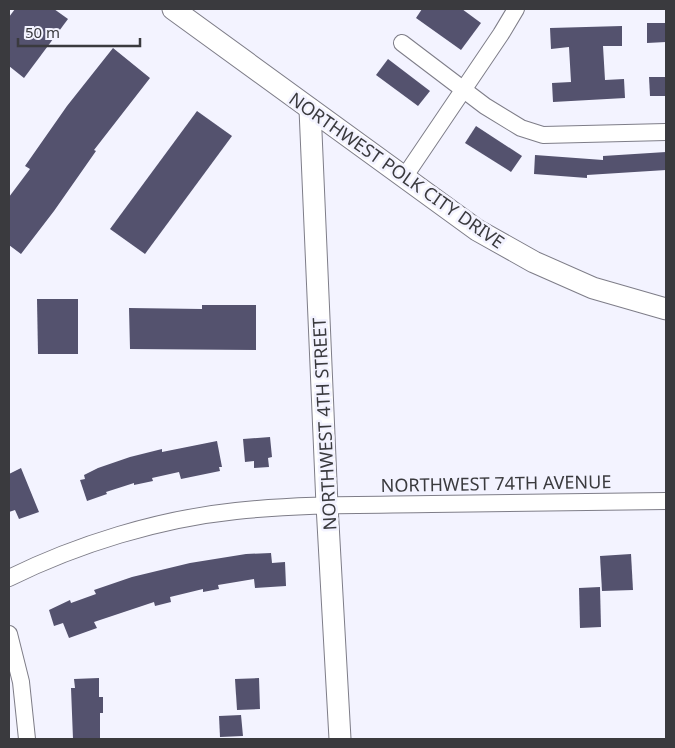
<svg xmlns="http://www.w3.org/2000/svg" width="675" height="748" font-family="'Noto Sans',sans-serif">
<rect width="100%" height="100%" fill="#f3f3ff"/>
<g fill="#54526e">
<path d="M 15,9 L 54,9 L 68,19 L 24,78 L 9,66 L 9,17 Z"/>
<path d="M 422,9 L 462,9 L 481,23 L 461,50 L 416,18 Z"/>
<path d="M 647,23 L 666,23 L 666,42 L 647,43 Z"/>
<path d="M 622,26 L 622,46 L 603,46 L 605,80 L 624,79 L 625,98 L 553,102 L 552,83 L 571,82 L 569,47 L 551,49 L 550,28 Z"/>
<path d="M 113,48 L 150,78 L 94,150 L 96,151 L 54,211 L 21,254 L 9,245 L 9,197 L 30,169 L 25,166 L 67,106 Z"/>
<path d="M 388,59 L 430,91 L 418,106 L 376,75 Z"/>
<path d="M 649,77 L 666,77 L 666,96 L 650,96 Z"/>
<path d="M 197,111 L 232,136 L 145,254 L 110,229 Z"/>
<path d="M 476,126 L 522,156 L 511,172 L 465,143 Z"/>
<path d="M 666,152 L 666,170 L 587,175 L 587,178 L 534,174 L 535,155 L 603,160 L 603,156 Z"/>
<path d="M 37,299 L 78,299 L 78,354 L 38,354 Z"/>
<path d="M 202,305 L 256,305 L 256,350 L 130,349 L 129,308 L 202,309 Z"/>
<path d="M 270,437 L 272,457 L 268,458 L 269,467 L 254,468 L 254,461 L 245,462 L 243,439 Z"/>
<path d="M 217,441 L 222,467 L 219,467 L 220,471 L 181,479 L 179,472 L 152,478 L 153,481 L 134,485 L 134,483 L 106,492 L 107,494 L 87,501 L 80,480 L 85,479 L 84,475 L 98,468 L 130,457 L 162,449 L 162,452 Z"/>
<path d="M 21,468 L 39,512 L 19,519 L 15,510 L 9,512 L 9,474 Z"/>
<path d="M 271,553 L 272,563 L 285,562 L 286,586 L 255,588 L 254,579 L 218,585 L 219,589 L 203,592 L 203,589 L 170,597 L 171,602 L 155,606 L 154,602 L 94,622 L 97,628 L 69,638 L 63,623 L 54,626 L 49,610 L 70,600 L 71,603 L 96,594 L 94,590 L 132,577 L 190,563 L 246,554 Z"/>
<path d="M 631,554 L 633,590 L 602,591 L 600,556 Z"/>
<path d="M 600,587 L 601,627 L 580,628 L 579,588 Z"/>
<path d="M 99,678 L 99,697 L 103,697 L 103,713 L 100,713 L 100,739 L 73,739 L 71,688 L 75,688 L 74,679 Z"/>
<path d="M 259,678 L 260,709 L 237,710 L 235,679 Z"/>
<path d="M 241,715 L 243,736 L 220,737 L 219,716 Z"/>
</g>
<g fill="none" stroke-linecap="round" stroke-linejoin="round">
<g stroke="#7e7d88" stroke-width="18">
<g id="minor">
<path d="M 402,43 L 485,106 L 521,128 L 543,135 L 666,132"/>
<path d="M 405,176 L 501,34 L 516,9"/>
<path d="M 9,578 C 78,544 159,519 236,511 C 301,504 367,505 432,504 C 510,503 588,502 666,501"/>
<path d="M 9,634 L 21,682 L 27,739"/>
</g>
</g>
<g stroke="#7e7d88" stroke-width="23">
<g id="tertiary">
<path d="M 173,9 L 477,230 L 534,262 L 593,288 L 666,309"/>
<path d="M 310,109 L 327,505 L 340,739"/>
</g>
</g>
<use href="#minor" stroke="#fff" stroke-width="16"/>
<use href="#tertiary" stroke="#fff" stroke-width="21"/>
</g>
<g text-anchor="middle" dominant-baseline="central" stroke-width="5" stroke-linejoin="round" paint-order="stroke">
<g font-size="18" fill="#3a3a3e" stroke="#f3f3ff">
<text transform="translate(397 170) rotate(35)">NORTHWEST POLK CITY DRIVE</text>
<text transform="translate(324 424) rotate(-93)">NORTHWEST 4TH STREET</text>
<text transform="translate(496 483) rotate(-1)">NORTHWEST 74TH AVENUE</text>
</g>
</g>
<rect width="675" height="748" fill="none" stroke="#3a3a3e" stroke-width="20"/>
<path d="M18 38v8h122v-8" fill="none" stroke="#3a3a3e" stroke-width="2.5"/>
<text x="25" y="38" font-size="15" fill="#3a3a3e" stroke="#f3f3ff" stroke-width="4" paint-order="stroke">50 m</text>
</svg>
